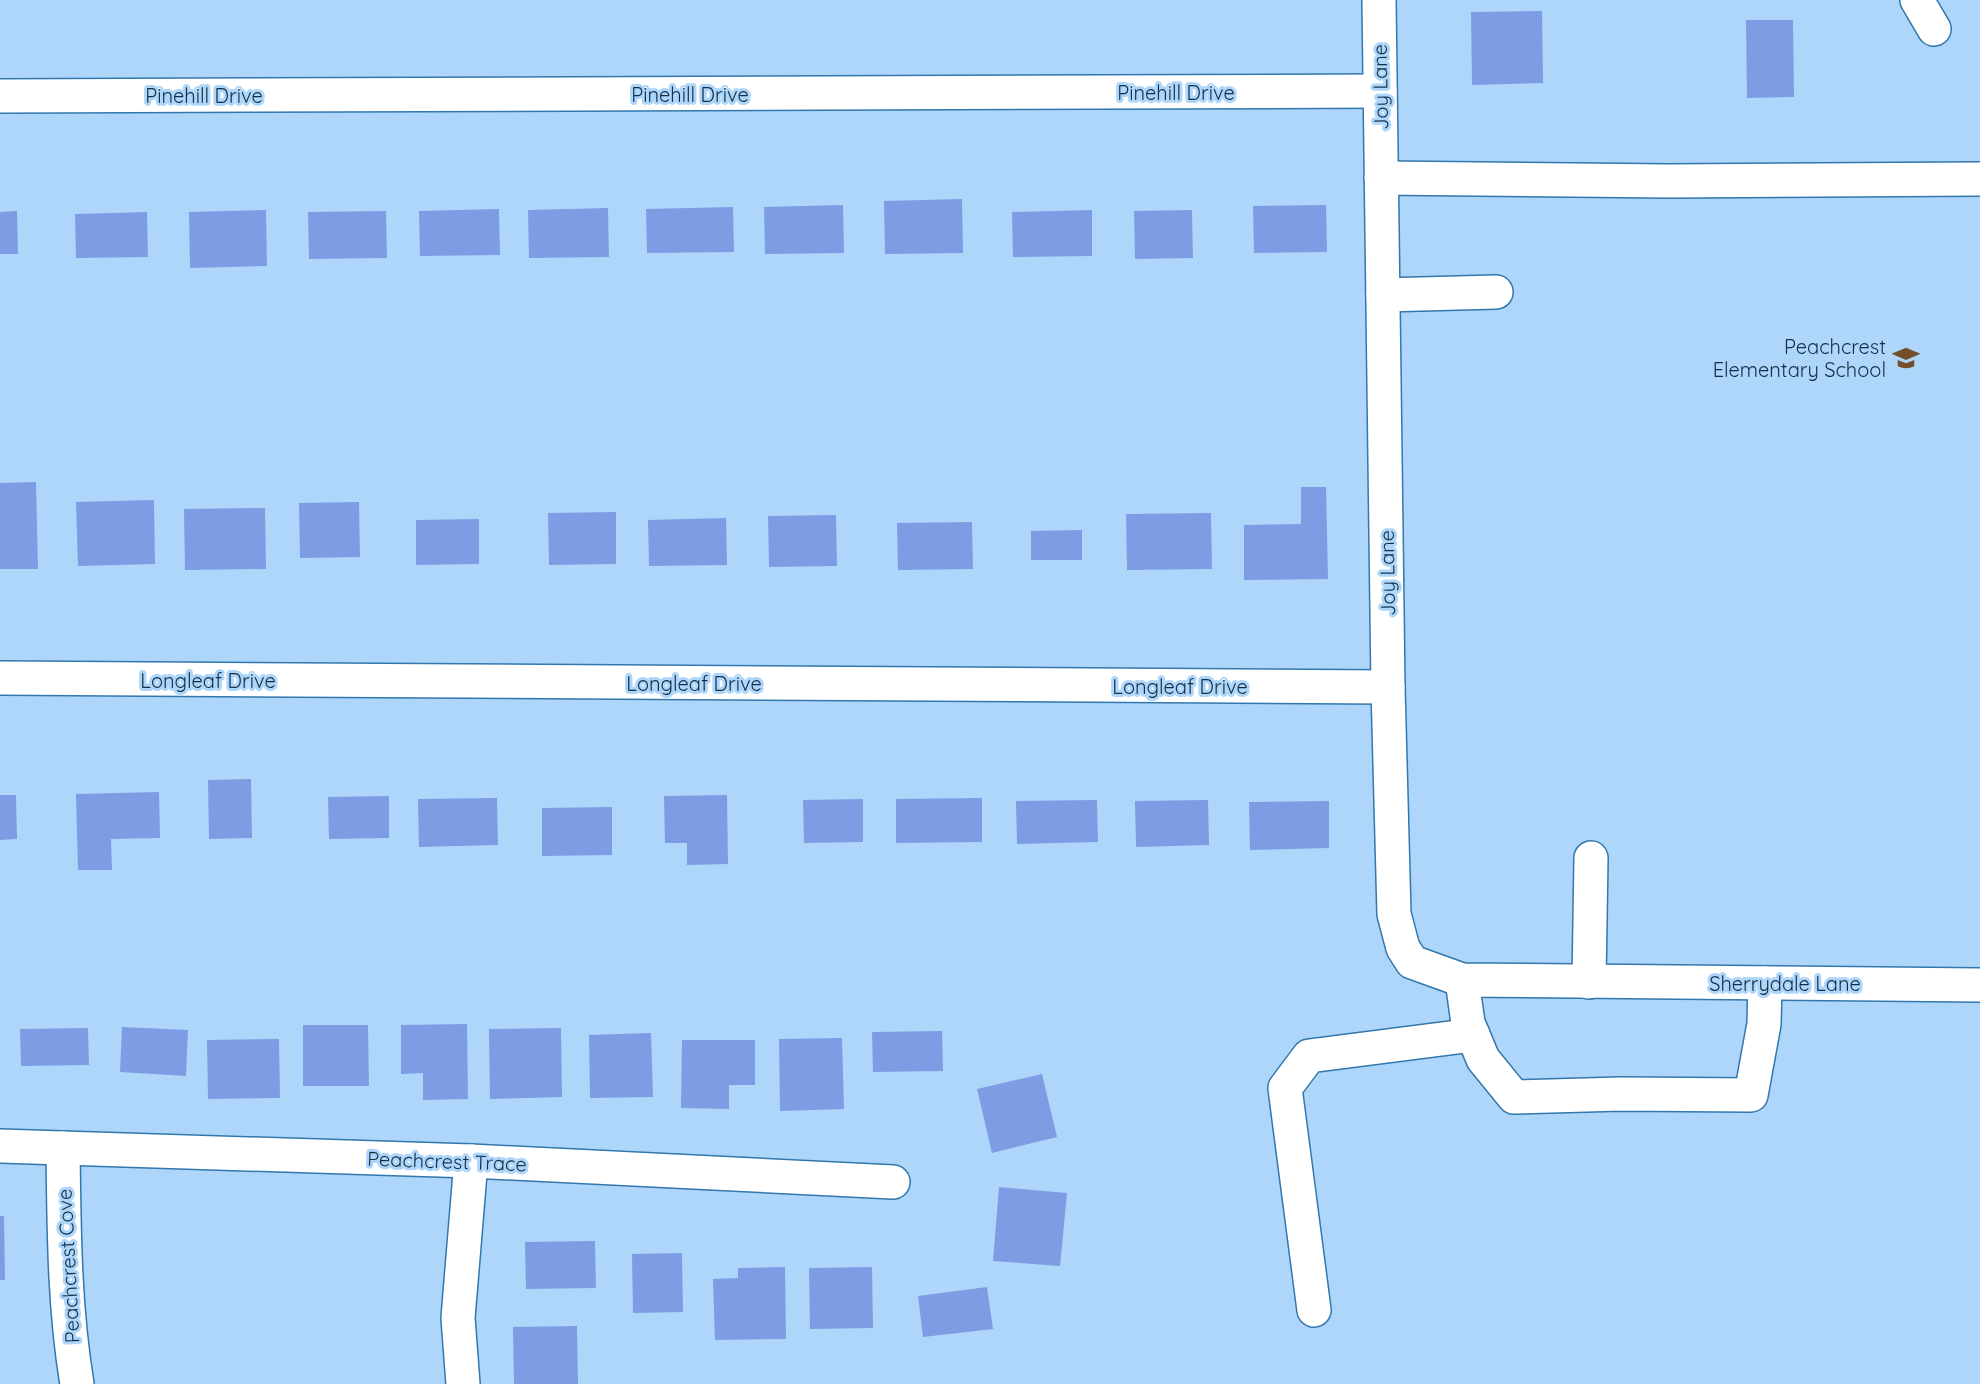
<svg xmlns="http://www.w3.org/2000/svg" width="1980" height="1384" font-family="Quicksand,sans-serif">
<rect width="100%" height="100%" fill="#aed6fa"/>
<g fill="#7e9ce3">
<path d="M 1542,11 L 1543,83 L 1472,85 L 1471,12 Z"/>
<path d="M 1746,20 L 1793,20 L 1794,97 L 1747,98 Z"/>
<path d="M 962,199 L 963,253 L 885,254 L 884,201 Z"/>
<path d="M 843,205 L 844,253 L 765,254 L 764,207 Z"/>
<path d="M 1326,205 L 1327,252 L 1254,253 L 1253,206 Z"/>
<path d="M 733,207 L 734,252 L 647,253 L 646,209 Z"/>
<path d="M 608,208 L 609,257 L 529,258 L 528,210 Z"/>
<path d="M 499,209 L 500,255 L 420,256 L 419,211 Z"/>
<path d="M 266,210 L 267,266 L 190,268 L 189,212 Z"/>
<path d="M 1092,210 L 1092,256 L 1013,257 L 1012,212 Z"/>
<path d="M 1192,210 L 1193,258 L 1135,259 L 1134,211 Z"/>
<path d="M 17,211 L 18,254 L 0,254 L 0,212 Z"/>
<path d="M 386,211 L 387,258 L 309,259 L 308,212 Z"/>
<path d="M 147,212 L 148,257 L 76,258 L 75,214 Z"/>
<path d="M 36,482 L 38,569 L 0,569 L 0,483 Z"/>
<path d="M 1301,487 L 1326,487 L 1328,579 L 1244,580 L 1244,525 L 1301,524 Z"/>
<path d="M 154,500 L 155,564 L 78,566 L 76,502 Z"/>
<path d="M 359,502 L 360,557 L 300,558 L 299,503 Z"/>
<path d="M 265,508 L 266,569 L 185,570 L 184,509 Z"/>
<path d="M 616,512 L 616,564 L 549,565 L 548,513 Z"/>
<path d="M 1211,513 L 1212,569 L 1127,570 L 1126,514 Z"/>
<path d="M 836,515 L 837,566 L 769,567 L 768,516 Z"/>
<path d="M 726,518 L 727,565 L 649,566 L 648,520 Z"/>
<path d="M 479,519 L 479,564 L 416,565 L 416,520 Z"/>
<path d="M 972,522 L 973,569 L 898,570 L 897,523 Z"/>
<path d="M 1082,530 L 1082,560 L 1031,560 L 1031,531 Z"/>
<path d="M 251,779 L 252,838 L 209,839 L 208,780 Z"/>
<path d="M 159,792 L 160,838 L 111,839 L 112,870 L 78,870 L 76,794 Z"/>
<path d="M 0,795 L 16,795 L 17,839 L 0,840 Z"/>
<path d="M 727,795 L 728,864 L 687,865 L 687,843 L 665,843 L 664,796 Z"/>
<path d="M 389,796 L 389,838 L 329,839 L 328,797 Z"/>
<path d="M 497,798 L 498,845 L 419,847 L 418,799 Z"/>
<path d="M 982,798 L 982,842 L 896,843 L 896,799 Z"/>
<path d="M 863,799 L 863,842 L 804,843 L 803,800 Z"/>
<path d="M 1097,800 L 1098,842 L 1017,844 L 1016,801 Z"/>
<path d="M 1208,800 L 1209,845 L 1136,847 L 1135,801 Z"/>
<path d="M 1329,801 L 1329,848 L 1250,850 L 1249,802 Z"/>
<path d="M 612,807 L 612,855 L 542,856 L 542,808 Z"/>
<path d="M 467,1024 L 468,1099 L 423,1100 L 423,1073 L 401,1074 L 401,1025 Z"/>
<path d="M 303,1025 L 368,1025 L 369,1086 L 303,1086 Z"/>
<path d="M 122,1027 L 188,1030 L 186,1076 L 120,1072 Z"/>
<path d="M 88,1028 L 89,1065 L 21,1066 L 20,1029 Z"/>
<path d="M 561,1028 L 562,1097 L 490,1099 L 489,1029 Z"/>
<path d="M 942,1031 L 943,1071 L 873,1072 L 872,1032 Z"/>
<path d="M 651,1033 L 653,1097 L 590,1098 L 589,1035 Z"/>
<path d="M 842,1038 L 844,1109 L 780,1111 L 779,1039 Z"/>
<path d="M 279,1039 L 280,1098 L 208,1099 L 207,1040 Z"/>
<path d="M 682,1040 L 755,1040 L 755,1085 L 729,1085 L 729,1109 L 681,1108 Z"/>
<path d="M 1042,1074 L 1057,1137 L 992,1153 L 977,1089 Z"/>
<path d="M 999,1187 L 1067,1193 L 1060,1266 L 993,1261 Z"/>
<path d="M 0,1216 L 4,1216 L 5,1280 L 0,1280 Z"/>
<path d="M 595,1241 L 596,1288 L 526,1289 L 525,1242 Z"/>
<path d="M 682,1253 L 683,1312 L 633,1313 L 632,1254 Z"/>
<path d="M 785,1267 L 786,1339 L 715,1340 L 713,1279 L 738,1278 L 738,1268 Z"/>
<path d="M 872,1267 L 873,1328 L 810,1329 L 809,1268 Z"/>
<path d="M 987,1287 L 993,1329 L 923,1337 L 918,1296 Z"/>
<path d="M 577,1326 L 578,1384 L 514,1384 L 513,1327 Z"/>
</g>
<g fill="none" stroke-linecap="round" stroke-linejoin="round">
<g stroke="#3277ad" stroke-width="36">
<g id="minor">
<path d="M 1379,0 L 1388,687 L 1394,914 L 1403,948 L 1412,962 L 1462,980 L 1980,985"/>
<path d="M 1917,0 L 1934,29"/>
<path d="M 0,96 L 1380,91"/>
<path d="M 1381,178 L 1669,181 L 1980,179"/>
<path d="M 1383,295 L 1496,292"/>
<path d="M 0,678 L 1388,687"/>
<path d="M 1462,980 L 1468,1023 L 1483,1059 L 1514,1097 L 1621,1094 L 1751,1095 L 1764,1024 L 1765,983"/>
<path d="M 1589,982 L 1591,858"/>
<path d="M 0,1146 L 471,1161 L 893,1182"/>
<path d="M 63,1148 C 64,1227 64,1306 77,1384"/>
<path d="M 1314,1310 L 1285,1088 L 1309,1056 L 1473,1035"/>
<path d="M 463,1384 L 458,1318 L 471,1161"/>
</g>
</g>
<use href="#minor" stroke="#fff" stroke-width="33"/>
</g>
<defs>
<g id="school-bare" transform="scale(2.07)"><path d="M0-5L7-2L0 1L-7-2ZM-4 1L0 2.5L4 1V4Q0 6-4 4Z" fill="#734f29" stroke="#aed6fa" stroke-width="2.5" paint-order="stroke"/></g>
</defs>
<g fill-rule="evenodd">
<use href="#school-bare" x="1906" y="358"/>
</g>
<g text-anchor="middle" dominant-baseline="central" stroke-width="6" stroke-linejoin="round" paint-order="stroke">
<g font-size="20" fill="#122f46" stroke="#aed6fa">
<text transform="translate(1380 87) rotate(-91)">Joy Lane</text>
<text x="1176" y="92">Pinehill Drive</text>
<text x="690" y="94">Pinehill Drive</text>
<text x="204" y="95">Pinehill Drive</text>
<text transform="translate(1387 573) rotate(-91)">Joy Lane</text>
<text x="208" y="680">Longleaf Drive</text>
<text x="694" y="683">Longleaf Drive</text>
<text x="1180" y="686">Longleaf Drive</text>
<text x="1785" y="983">Sherrydale Lane</text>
<text transform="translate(447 1161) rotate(2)">Peachcrest Trace</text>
<text transform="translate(68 1266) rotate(-93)">Peachcrest Cove</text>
</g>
<g font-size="20" fill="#122f46" stroke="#aed6fa" text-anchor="end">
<text x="1886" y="346">Peachcrest<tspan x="1886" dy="23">Elementary School</tspan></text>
</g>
</g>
</svg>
